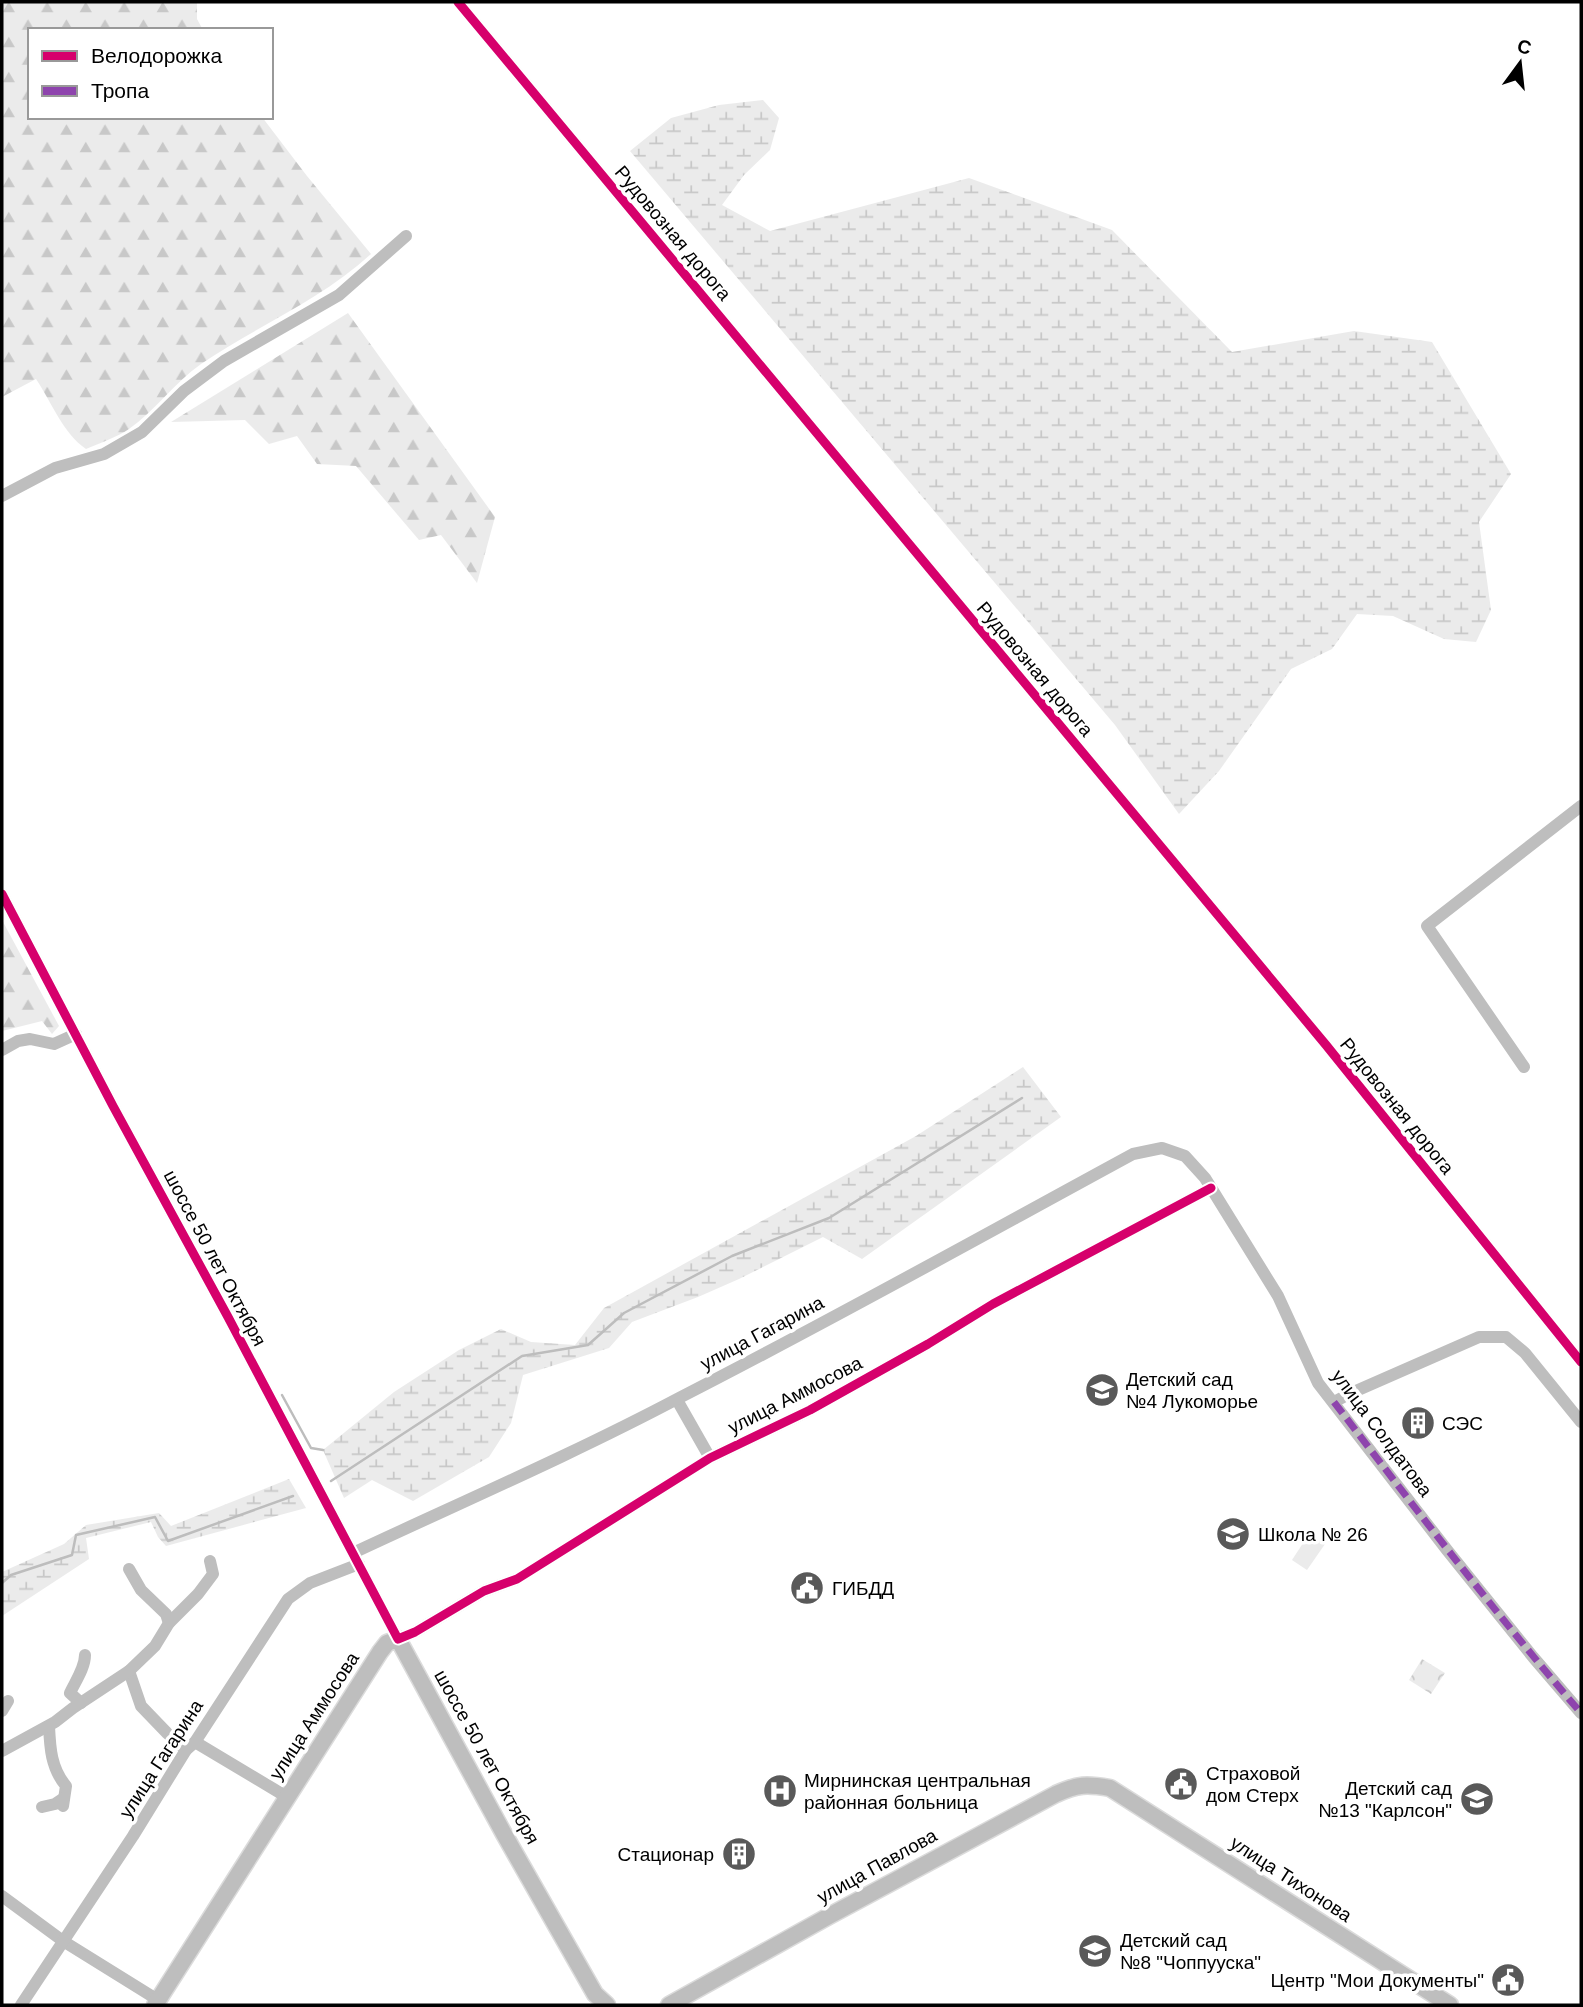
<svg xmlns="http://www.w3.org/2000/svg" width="1583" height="2007" font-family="Arial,sans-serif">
<defs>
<pattern id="forest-firs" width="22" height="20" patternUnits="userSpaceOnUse" patternTransform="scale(1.75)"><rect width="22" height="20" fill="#ebebeb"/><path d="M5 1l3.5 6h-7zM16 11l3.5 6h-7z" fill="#c8c8c8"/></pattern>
<pattern id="wetland-marsh" width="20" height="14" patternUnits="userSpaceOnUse" patternTransform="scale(1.75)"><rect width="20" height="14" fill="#ebebeb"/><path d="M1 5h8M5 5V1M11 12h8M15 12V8" fill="none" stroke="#c8c8c8"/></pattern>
<pattern id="park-crowns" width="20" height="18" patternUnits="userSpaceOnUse" patternTransform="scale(1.75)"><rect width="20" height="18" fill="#ebebeb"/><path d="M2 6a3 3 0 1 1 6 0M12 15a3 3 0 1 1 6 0" fill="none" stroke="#c8c8c8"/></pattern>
</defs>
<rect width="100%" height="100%" fill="#fff"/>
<g fill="url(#forest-firs)">
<path d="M 2,2 L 197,2 L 197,19 L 203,30 L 30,30 L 30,117 L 262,117 L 307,176 L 371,254 C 321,300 257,326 201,364 C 175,382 155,411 129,429 C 117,437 100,443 86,449 C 63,433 52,403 36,379 L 2,397 Z"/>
<path d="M 348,313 L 495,517 L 477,583 L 441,535 L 419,540 L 356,466 L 317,464 L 297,436 L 269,444 L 245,420 L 171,422 Z"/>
<path d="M 2,920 L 59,1026 L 52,1034 L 42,1021 L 2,1031 Z"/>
</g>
<g fill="url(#wetland-marsh)">
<path d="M 763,100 L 779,118 L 770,150 L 744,175 L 722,205 L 770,231 L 969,178 L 1112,230 L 1232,352 L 1354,331 L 1432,342 L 1511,474 L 1479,522 L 1491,610 L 1476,642 L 1444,639 L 1393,616 L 1357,614 L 1332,649 L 1291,669 L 1219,771 L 1179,814 L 1115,725 L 630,151 L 671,118 L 719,105 Z"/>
<path d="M 1023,1067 L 1061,1117 L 862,1259 L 823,1237 L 739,1279 L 698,1297 L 632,1322 L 609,1348 L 523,1375 L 511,1423 L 489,1457 L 413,1501 L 372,1480 L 344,1498 L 323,1450 L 394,1392 L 459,1350 L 501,1329 L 531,1342 L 575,1345 L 604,1308 L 916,1136 Z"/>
<path d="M 289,1479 L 306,1508 L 166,1546 L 158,1537 L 151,1522 L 86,1538 L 89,1559 L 2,1616 L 2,1572 L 64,1544 L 86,1525 L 159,1513 L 171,1526 Z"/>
</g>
<path fill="url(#park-crowns)" d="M 1422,1659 L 1445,1673 L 1431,1694 L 1409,1680 Z"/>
<path fill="#ebebeb" d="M 1309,1534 L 1325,1544 L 1307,1570 L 1292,1560 Z"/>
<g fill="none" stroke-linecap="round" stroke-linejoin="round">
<g stroke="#bdbdbd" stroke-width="2.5">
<path d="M 282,1395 L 311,1448 L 323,1450"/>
<path d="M 331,1481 L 522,1356 L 588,1345 L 624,1313 L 732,1256 L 829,1218 L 1022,1098"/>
<path d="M 2,1583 L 11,1575 L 72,1555 L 76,1535 L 155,1517 L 168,1541 L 293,1496"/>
</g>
<g stroke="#dbdbdb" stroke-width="19">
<g id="major">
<path d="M 155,2005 L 380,1652 L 387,1643 L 398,1639 L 504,1834 L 595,1994 L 607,2005"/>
<path d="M 669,2005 L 829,1916 L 1056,1794 C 1078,1784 1087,1784 1110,1788 L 1450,2005"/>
</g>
</g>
<g stroke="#bebebe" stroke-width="12">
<path d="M 458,2 L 1326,1045 L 1581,1362"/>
<path d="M 2,496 L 55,468 L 104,454 L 142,432 L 184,391 L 224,361 L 339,295 L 406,236"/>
<path d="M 2,894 L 113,1106 L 228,1317 L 398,1639 L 415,1632 L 484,1591 L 517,1579 L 710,1458 L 810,1410 L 928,1344 L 993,1304 L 1211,1188"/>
<path d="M 2,1050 L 18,1041 L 30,1039 L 54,1044 L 76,1034"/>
<path d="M 1524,1067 L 1427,926 L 1581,806"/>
<path d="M 677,1400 L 710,1458"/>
<path d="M 1334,1402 L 1349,1394 L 1479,1337 L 1506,1337 L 1525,1353 L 1581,1422"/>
<path d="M 353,1553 C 462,1502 573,1454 679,1398 C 832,1320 982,1236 1133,1154 L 1162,1148 L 1185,1156 L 1205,1178 L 1278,1296 L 1318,1383 L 1447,1550 L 1533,1657 L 1581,1713"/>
<path d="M 129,1569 L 141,1590 L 166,1614 L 169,1623"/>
<path d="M 129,1671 L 141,1706 L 167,1733 L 186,1750"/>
<path d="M 81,1703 L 70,1693 C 75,1682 85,1668 85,1655"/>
<path d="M 2,1711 L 8,1701"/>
<path d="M 49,1726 C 50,1748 51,1768 66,1786 L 63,1806"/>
<path d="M 195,1742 L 287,1797"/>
<path d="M 2,1751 L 55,1722 L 73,1708 L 129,1671 L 155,1646 L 169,1623 L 198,1594 L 213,1574 L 210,1561"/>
<path d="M 42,1807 L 55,1804 L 64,1798"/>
<path d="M 2,1896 L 63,1941 L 158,2000"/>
<path d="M 21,2005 L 133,1836 L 186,1750 L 195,1742 L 288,1599 L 310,1583 L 359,1564"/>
</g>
<use href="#major" stroke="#bebebe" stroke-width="16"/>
<path stroke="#8e44ad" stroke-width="7" stroke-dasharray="14 7" stroke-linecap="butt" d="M 1334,1402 C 1415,1508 1495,1613 1581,1713"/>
<g stroke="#fff" stroke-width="13">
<g id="cycleway">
<path d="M 458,2 L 1326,1045 L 1581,1362"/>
<path d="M 2,894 L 113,1106 L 228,1317 L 398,1639 L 415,1632 L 484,1591 L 517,1579 L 710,1458 L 810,1410 L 928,1344 L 993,1304 L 1211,1188"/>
</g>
</g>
<use href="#cycleway" stroke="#d6006c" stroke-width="9"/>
</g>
<defs>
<g id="school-disc" transform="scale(1.75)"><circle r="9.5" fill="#595959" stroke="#fff"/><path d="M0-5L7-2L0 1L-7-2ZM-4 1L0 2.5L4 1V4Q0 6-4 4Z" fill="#fff"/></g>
<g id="building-disc" transform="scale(1.75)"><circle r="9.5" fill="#595959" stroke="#fff"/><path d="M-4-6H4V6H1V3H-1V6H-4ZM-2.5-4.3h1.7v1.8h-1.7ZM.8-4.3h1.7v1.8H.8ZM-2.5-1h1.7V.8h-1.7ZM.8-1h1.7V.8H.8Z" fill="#fff"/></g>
<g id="civic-disc" transform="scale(1.75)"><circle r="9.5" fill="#595959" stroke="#fff"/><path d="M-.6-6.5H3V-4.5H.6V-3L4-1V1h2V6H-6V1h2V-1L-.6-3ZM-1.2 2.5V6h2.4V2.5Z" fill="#fff"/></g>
<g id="hospital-disc" transform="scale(1.75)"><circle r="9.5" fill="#595959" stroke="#fff"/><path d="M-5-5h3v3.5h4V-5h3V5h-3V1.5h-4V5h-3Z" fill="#fff"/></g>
</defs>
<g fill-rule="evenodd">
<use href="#school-disc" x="1102" y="1390"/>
<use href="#building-disc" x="1418" y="1423"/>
<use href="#school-disc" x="1233" y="1534"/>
<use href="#civic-disc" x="807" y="1588"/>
<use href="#civic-disc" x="1181" y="1784"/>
<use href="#hospital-disc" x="780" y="1791"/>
<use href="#school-disc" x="1477" y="1799"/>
<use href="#building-disc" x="739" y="1854"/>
<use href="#school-disc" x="1095" y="1951"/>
<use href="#civic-disc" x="1508" y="1980"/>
</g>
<g text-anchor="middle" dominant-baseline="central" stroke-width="7" stroke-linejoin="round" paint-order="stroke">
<g font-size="19" fill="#000" stroke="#fff">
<text transform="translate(673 233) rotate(50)">Рудовозная дорога</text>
<text transform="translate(1035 669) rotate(50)">Рудовозная дорога</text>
<text transform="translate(1397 1106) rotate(51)">Рудовозная дорога</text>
<text transform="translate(215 1258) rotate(62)">шоссе 50 лет Октября</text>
<text transform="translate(762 1333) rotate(-28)">улица Гагарина</text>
<text transform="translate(795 1395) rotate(-27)">улица Аммосова</text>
<text transform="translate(1382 1433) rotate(53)">улица Солдатова</text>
<text transform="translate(314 1716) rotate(-57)">улица Аммосова</text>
<text transform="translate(487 1757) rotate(61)">шоссе 50 лет Октября</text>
<text transform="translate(161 1759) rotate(-57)">улица Гагарина</text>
<text transform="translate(877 1866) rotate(-29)">улица Павлова</text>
<text transform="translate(1291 1879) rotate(33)">улица Тихонова</text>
</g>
<g font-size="19" fill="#000" stroke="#fff" text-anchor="start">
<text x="1126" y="1379">Детский сад<tspan x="1126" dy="22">№4 Лукоморье</tspan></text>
<text x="1442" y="1423">СЭС</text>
<text x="1258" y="1534">Школа № 26</text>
<text x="832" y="1588">ГИБДД</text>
<text x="1206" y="1773">Страховой<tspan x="1206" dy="22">дом Стерх</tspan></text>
<text x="804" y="1780">Мирнинская центральная<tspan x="804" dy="22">районная больница</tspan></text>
<text x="1452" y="1788" text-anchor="end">Детский сад<tspan x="1452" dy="22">№13 "Карлсон"</tspan></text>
<text x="714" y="1854" text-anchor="end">Стационар</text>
<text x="1120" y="1940">Детский сад<tspan x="1120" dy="22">№8 "Чоппууска"</tspan></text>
<text x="1484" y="1980" text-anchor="end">Центр "Мои Документы"</text>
</g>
</g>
<rect width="1583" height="2007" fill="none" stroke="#000000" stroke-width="7"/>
<rect x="28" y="28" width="245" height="91" fill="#ffffff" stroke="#999999" stroke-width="2"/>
<rect x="42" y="51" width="35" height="10" fill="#d6006c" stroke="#999999" stroke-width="2"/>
<text x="91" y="63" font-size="21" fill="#000000">Велодорожка</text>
<rect x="42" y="86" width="35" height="10" fill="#8e44ad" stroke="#999999" stroke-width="2"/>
<text x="91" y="98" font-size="21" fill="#000000">Тропа</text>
<g transform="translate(1520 63) rotate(15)" stroke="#ffffff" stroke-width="5" paint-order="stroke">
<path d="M0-5L12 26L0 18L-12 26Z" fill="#000000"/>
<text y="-10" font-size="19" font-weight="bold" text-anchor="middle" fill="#000000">С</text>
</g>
</svg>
